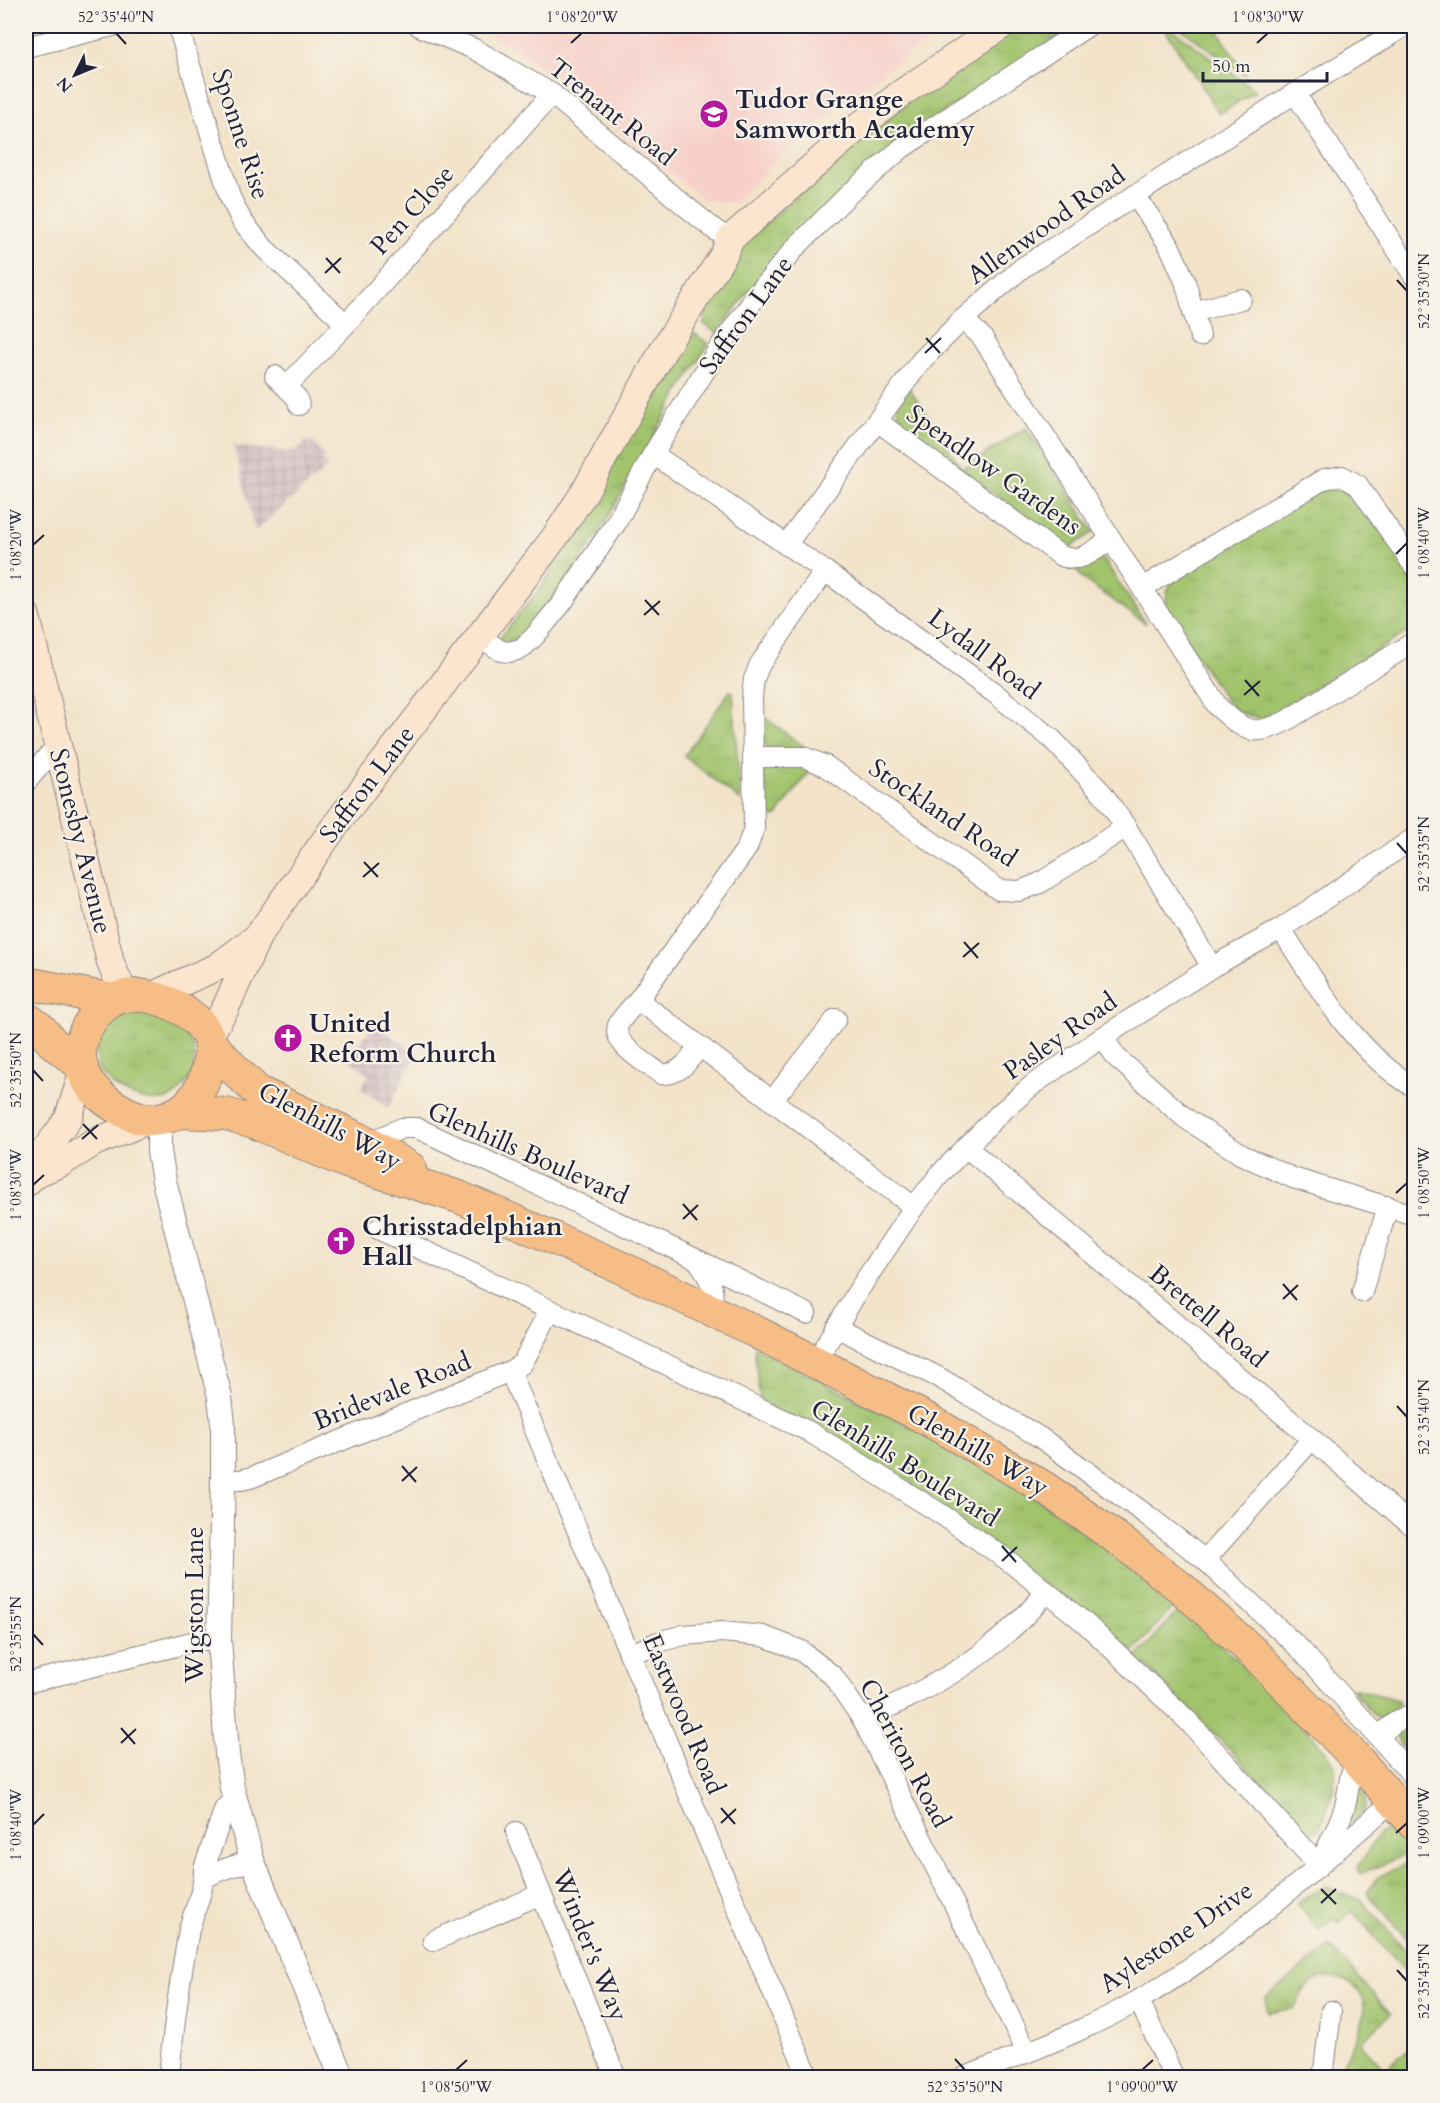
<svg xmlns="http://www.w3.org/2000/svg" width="1440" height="2103" font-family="Cardo,serif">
<defs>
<pattern id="industrial-grid" width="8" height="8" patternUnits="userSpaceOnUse" patternTransform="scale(1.5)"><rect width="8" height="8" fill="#d2bec1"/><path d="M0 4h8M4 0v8" fill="none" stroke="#b4a3a7"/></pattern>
<pattern id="grass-tufts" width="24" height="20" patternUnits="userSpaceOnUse" patternTransform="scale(1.5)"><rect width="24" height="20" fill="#a0c36c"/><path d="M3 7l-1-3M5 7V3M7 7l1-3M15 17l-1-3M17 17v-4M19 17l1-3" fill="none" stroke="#8aa75e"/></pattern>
</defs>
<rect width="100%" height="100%" fill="#f7f3e8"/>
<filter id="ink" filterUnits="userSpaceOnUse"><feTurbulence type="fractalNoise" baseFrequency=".0167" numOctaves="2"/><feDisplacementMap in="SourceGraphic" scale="12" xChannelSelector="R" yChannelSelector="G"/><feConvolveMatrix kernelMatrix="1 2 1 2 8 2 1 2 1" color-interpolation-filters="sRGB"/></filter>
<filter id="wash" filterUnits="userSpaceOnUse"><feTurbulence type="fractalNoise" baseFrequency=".008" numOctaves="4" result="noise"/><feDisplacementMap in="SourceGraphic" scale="24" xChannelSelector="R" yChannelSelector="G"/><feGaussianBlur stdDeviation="1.35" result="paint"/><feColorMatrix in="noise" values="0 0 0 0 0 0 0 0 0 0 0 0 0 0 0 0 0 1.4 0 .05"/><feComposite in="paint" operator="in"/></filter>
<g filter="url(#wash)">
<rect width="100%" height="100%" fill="#f2e3c9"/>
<path fill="#f7d0c9" d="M 472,26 L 953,26 L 886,70 L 798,139 L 733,202 L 705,200 L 517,50 Z"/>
<g fill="url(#industrial-grid)">
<path d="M 312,441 L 325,456 L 322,459 L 328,467 L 255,531 L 234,446 L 289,452 L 297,450 L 305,442 Z"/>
<path d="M 374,1024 L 417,1053 L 388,1108 L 360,1088 L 369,1075 L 348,1059 Z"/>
</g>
<g fill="url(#grass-tufts)" stroke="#617254" stroke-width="1.5">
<path d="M 1018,26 L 1075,26 L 939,115 L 756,281 L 717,333 L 704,324 L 705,307 L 747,240 L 904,102 Z"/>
<path d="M 1163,26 L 1168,26 L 1256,91 L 1219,114 Z"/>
<path d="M 1177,26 L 1215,26 L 1246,75 Z"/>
<path d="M 687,328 L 709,344 L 678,393 L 598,535 L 561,588 L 522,638 L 504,643 L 500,638 L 543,585 Z"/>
<path d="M 909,388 L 962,469 L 1026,428 L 1094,532 L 1069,548 L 962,470 L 958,472 L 902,431 L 897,404 Z"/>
<path d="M 1325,484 L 1340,484 L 1358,494 L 1414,580 L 1414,628 L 1263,719 L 1240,713 L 1228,704 L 1166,609 L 1167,591 L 1173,581 Z"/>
<path d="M 1102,557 L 1146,624 L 1083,579 L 1076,569 L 1092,559 Z"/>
<path d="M 730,691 L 733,692 L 740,800 L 684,756 Z"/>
<path d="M 756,711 L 806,748 C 765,750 760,755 756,711 Z"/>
<path d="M 792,763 L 811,769 L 776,817 L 759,811 C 759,799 755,772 768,766 C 775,763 784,763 792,763 Z"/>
<path d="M 138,1010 C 163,1015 196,1029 194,1060 C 194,1064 195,1070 193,1074 C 191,1079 185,1084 182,1088 C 164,1112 122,1097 105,1077 C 99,1071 98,1064 97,1056 C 94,1030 114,1015 138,1010 Z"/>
<path d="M 754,1347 L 999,1471 L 1179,1600 L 1133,1652 L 1062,1596 L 760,1400 Z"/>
<path d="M 1177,1612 L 1186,1612 L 1279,1699 L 1329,1755 L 1334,1766 L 1334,1788 L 1321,1827 L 1307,1837 L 1241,1761 L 1137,1657 Z"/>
<path d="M 1353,1688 L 1398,1700 L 1399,1709 L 1387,1719 L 1376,1717 L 1357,1696 Z"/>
<path d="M 1414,1722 L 1414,1761 C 1406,1751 1394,1743 1398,1729 Z"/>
<path d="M 1358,1783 L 1364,1793 L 1366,1806 L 1354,1823 L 1348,1818 Z"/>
<path d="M 1387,1830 C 1401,1833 1405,1840 1413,1851 L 1363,1873 L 1359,1873 L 1357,1867 C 1360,1862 1364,1859 1367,1854 C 1374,1843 1373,1835 1387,1830 Z"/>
<path d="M 1414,1860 L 1414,1947 L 1367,1893 L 1378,1877 Z"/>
<path d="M 1326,1887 L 1362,1901 L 1414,1960 L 1414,1981 L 1352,1911 L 1338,1923 L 1334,1919 L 1319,1930 L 1298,1904 L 1303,1898 Z"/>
<path d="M 1330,1946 L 1391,2014 L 1362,2041 L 1362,2045 L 1385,2070 L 1414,2044 L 1414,2067 L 1403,2077 L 1336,2077 C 1344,2060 1362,2033 1364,2014 C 1368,1984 1332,1967 1310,1984 C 1302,1990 1299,1999 1295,2008 L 1268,2013 L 1265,1998 Z"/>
</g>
</g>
<g filter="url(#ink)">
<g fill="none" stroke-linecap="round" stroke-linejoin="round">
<g stroke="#8a8282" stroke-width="22">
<g id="minor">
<path d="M 178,26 L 230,197 L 242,221 L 264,248 L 346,324"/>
<path d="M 419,26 L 474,49 L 552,94 L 684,205 L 715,230 L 730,239"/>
<path d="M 26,47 L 113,26"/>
<path d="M 1295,93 L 1414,276"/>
<path d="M 1135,195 L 1169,245 L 1185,281 L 1200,336"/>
<path d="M 1193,312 L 1241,299"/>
<path d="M 963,319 L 982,337 L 1218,707 C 1245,731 1252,738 1286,721 L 1414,642"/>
<path d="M 275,376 L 286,387 L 346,324 L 552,94"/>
<path d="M 286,387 L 297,398 L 299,405"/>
<path d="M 877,421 L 1061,556 C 1082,564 1094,550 1111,539"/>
<path d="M 653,454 L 825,571 L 993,692 L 1052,739 L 1103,794 L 1126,827 L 1212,967"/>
<path d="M 786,545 L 921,361 L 963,319 L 1022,268 L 1284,100 L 1405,26"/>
<path d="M 1142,588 L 1324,479 L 1342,476 L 1358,485 L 1414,566"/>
<path d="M 479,636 L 501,651 L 509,652 L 521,649 L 534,637 L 562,603 L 616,523 L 653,454 L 721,345 L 763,287 L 795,248 L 849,194 L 902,148 L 1088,26"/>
<path d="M 754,757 L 804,757 L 826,766 L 999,890 L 1020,891 L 1040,883 L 1126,827"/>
<path d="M 26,782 L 49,755 L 59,750"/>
<path d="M 1281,929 C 1318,986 1354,1052 1414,1087"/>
<path d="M 638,1000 L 914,1207"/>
<path d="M 1103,1037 L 1116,1057 L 1185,1118 L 1242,1155 L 1293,1178 L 1414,1215"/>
<path d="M 699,1047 C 689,1060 680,1076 661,1074 C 648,1064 608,1043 619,1023 C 624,1015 632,1007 638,1000 L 747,848 L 754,828 L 752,697 L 754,679 L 760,664 L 825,571"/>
<path d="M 772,1101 L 836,1019"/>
<path d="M 368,1143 L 402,1128 L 417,1128 L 698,1260 L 806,1313"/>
<path d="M 966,1147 L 1312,1439 L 1414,1528"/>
<path d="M 378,1229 L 808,1431 L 938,1512 L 1010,1562 L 1085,1623 L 1127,1663 L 1188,1721 L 1319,1866 C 1327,1847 1338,1828 1344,1809 C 1350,1790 1347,1777 1357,1759"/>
<path d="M 698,1260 C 710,1279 716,1288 711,1311"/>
<path d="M 1362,1292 L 1388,1206"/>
<path d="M 836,1327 L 938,1377 L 1041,1438 L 1148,1516 L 1205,1560 L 1300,1649 L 1414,1777"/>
<path d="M 816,1362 L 856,1294 L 914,1207 L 941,1173 L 1000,1113 L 1035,1083 L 1103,1037 L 1212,967 L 1281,929 L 1414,838"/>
<path d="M 510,1371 L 809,2078"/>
<path d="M 223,1480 L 241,1480 L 253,1477 L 510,1371 L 522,1364 L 550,1311"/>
<path d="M 1205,1560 L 1312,1439"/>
<path d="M 630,1655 L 658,1642 L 684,1635 L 722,1632 L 763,1636 L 800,1650 L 833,1676 L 863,1720 L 1027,2052"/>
<path d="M 26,1683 L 196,1641 L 219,1638"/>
<path d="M 863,1720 C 936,1685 994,1656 1046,1592"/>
<path d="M 1379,1736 C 1390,1726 1399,1717 1414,1715"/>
<path d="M 516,1832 L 616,2078"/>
<path d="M 204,1878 L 219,1871 L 252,1860"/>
<path d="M 433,1941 L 541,1894"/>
<path d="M 1139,2000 L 1174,2078"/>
<path d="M 169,2078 C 173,2028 180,1979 189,1930 C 194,1910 205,1889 204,1868 L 225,1808 L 234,1801"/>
<path d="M 963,2078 C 1022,2054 1084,2032 1139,2000 C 1232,1946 1312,1871 1394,1800"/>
<path d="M 1323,2078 L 1331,2011"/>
</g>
</g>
<g stroke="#8a8282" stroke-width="26">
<path id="tertiary" d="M 159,1120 L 159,1151 L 164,1181 L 220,1397 L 223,1424 L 223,1480 L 219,1638 L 227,1754 L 232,1788 L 252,1860 L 342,2078"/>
</g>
<g stroke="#8a8282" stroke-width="29">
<g id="secondary">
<path d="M 26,615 L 111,964 L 125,996"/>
<path d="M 151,996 L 217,967 L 257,937"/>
<path d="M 208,1038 L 225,1009 L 258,936 L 335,826 L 555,537 L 584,493 L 665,347 L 724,254 L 730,239 L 857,128 L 903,92 L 1001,26"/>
<path d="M 37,1173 L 46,1149 L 68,1119 L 83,1072"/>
<path d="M 26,1183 L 37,1173 L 61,1163 L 95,1142 L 149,1120"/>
</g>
</g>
<g stroke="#8a8282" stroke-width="34">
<g id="trunk">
<path d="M 26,983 L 113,1000"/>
<path d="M 138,995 C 165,998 198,1012 209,1039 C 211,1046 210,1054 209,1061 C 204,1090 190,1113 160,1119 C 146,1122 132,1116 121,1110 C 105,1101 89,1089 83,1071 C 73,1045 89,1014 112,1001 C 120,996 129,995 138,995 Z"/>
<path d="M 26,1018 L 41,1029 L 53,1043 L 82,1066"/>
<path d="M 210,1043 L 239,1074 L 258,1092 L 368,1143 L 410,1168"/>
<path d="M 180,1112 L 226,1114 L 254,1122 L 344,1161 L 459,1197 L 620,1267 L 756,1332 L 927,1419 L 1045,1488 L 1115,1537 L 1180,1587 L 1254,1653 L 1357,1759 L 1414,1824"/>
</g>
</g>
<use href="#minor" stroke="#fff" stroke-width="20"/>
<use href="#tertiary" stroke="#fff" stroke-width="24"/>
<use href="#secondary" stroke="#fbe5cf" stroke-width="27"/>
<use href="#trunk" stroke="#f6be86" stroke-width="32"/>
</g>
</g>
<path fill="none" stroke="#22223b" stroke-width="2" d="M 116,33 L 126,44M 571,43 L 582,33M 1257,43 L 1268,33M 326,258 L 340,273M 325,273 L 341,258M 1397,280 L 1407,291M 926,338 L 940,353M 925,353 L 941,338M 33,545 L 44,535M 1396,554 L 1407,543M 645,600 L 659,615M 644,615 L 660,601M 1245,680 L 1259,696M 1244,695 L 1260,681M 1397,843 L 1407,854M 364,862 L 378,877M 363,877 L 379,863M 964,942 L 978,958M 963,957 L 979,943M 33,1070 L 43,1081M 83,1124 L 97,1139M 82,1139 L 98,1125M 33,1185 L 44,1175M 1396,1193 L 1407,1183M 683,1204 L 697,1220M 683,1219 L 698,1205M 1283,1284 L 1297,1300M 1283,1299 L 1298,1285M 1397,1406 L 1407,1417M 402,1466 L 416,1482M 402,1481 L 417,1467M 1002,1546 L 1016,1562M 1002,1561 L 1017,1547M 33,1634 L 43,1645M 121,1728 L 135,1744M 121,1743 L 136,1729M 721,1808 L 735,1824M 721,1823 L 736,1809M 33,1825 L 44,1814M 1396,1833 L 1407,1823M 1321,1889 L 1336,1904M 1321,1903 L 1336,1889M 1397,1970 L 1407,1981M 955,2059 L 965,2070M 456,2070 L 467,2060M 1142,2070 L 1153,2060"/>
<defs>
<g id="school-disc" transform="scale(1.5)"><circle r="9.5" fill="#b5179e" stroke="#f7f3e8"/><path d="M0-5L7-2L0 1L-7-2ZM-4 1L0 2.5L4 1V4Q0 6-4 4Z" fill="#fff"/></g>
<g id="church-disc" transform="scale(1.5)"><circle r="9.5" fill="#b5179e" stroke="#f7f3e8"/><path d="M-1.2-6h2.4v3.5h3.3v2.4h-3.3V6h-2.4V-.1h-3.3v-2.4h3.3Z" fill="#fff"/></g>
</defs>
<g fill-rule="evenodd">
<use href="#school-disc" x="714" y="114"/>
<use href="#church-disc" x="288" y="1038"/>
<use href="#church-disc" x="341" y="1241"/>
</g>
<g text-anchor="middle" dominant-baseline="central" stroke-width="4.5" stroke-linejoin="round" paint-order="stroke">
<g font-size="26" font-weight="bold" fill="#22223b" stroke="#f7f3e8" text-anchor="start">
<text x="735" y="99">Tudor Grange<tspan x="735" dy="30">Samworth Academy</tspan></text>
<text x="309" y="1023">United<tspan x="309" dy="30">Reform Church</tspan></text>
<text x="362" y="1226">Chrisstadelphian<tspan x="362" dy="30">Hall</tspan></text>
</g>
<g font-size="26" fill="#22223b" stroke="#f7f3e8">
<text transform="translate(612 112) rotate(39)">Trenant Road</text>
<text transform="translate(241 134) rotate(72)">Sponne Rise</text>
<text transform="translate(412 210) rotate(-48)">Pen Close</text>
<text transform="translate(1046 225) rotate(-35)">Allenwood Road</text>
<text transform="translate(746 315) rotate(-54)">Saffron Lane</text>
<text transform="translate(994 470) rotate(35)">Spendlow Gardens</text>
<text transform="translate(984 654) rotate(37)">Lydall Road</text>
<text transform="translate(367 784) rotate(-53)">Saffron Lane</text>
<text transform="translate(943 813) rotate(34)">Stockland Road</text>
<text transform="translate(81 841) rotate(76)">Stonesby Avenue</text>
<text transform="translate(1060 1036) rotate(-35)">Pasley Road</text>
<text transform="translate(330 1126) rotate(28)">Glenhills Way</text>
<text transform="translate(528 1153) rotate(24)">Glenhills Boulevard</text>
<text transform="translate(1208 1316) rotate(40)">Brettell Road</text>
<text transform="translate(392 1391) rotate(-22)">Bridevale Road</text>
<text transform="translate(978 1450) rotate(30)">Glenhills Way</text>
<text transform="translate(905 1463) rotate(32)">Glenhills Boulevard</text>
<text transform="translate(194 1605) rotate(-90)">Wigston Lane</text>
<text transform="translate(684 1714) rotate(67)">Eastwood Road</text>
<text transform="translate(905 1753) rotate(62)">Cheriton Road</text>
<text transform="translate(1176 1937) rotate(-34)">Aylestone Drive</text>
<text transform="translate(590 1945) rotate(68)">Winder's Way</text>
</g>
</g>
<rect width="1440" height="2103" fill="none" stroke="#f7f3e8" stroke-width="66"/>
<g transform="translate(75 75) rotate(227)" stroke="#f7f3e8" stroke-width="4.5" paint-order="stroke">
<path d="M0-4.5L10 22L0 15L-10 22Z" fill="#22223b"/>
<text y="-9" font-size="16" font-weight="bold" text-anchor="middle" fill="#22223b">N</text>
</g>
<path d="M1203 72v9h124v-9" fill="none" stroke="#22223b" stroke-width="3"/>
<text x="1212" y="72" font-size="18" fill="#22223b" stroke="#f7f3e8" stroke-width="4.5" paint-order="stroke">50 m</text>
<rect x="33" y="33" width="1374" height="2037" fill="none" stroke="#22223b" stroke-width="2"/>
<g font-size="15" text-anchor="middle" fill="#22223b">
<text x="116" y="22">52°35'40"N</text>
<text x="582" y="22">1°08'20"W</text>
<text x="1268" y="22">1°08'30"W</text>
<text transform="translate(1424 291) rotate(-90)" y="5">52°35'30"N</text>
<text transform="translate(1424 543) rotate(-90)" y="5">1°08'40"W</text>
<text transform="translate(16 545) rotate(-90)" y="5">1°08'20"W</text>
<text transform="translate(1424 854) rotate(-90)" y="5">52°35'35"N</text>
<text transform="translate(16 1070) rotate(-90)" y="5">52°35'50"N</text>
<text transform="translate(1424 1183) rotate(-90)" y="5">1°08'50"W</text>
<text transform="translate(16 1185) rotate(-90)" y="5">1°08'30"W</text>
<text transform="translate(1424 1417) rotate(-90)" y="5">52°35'40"N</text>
<text transform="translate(16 1634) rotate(-90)" y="5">52°35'55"N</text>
<text transform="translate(1424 1823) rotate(-90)" y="5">1°09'00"W</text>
<text transform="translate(16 1825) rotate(-90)" y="5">1°08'40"W</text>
<text transform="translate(1424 1981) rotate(-90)" y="5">52°35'45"N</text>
<text x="456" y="2092">1°08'50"W</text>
<text x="965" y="2092">52°35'50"N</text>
<text x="1142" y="2092">1°09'00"W</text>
</g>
</svg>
